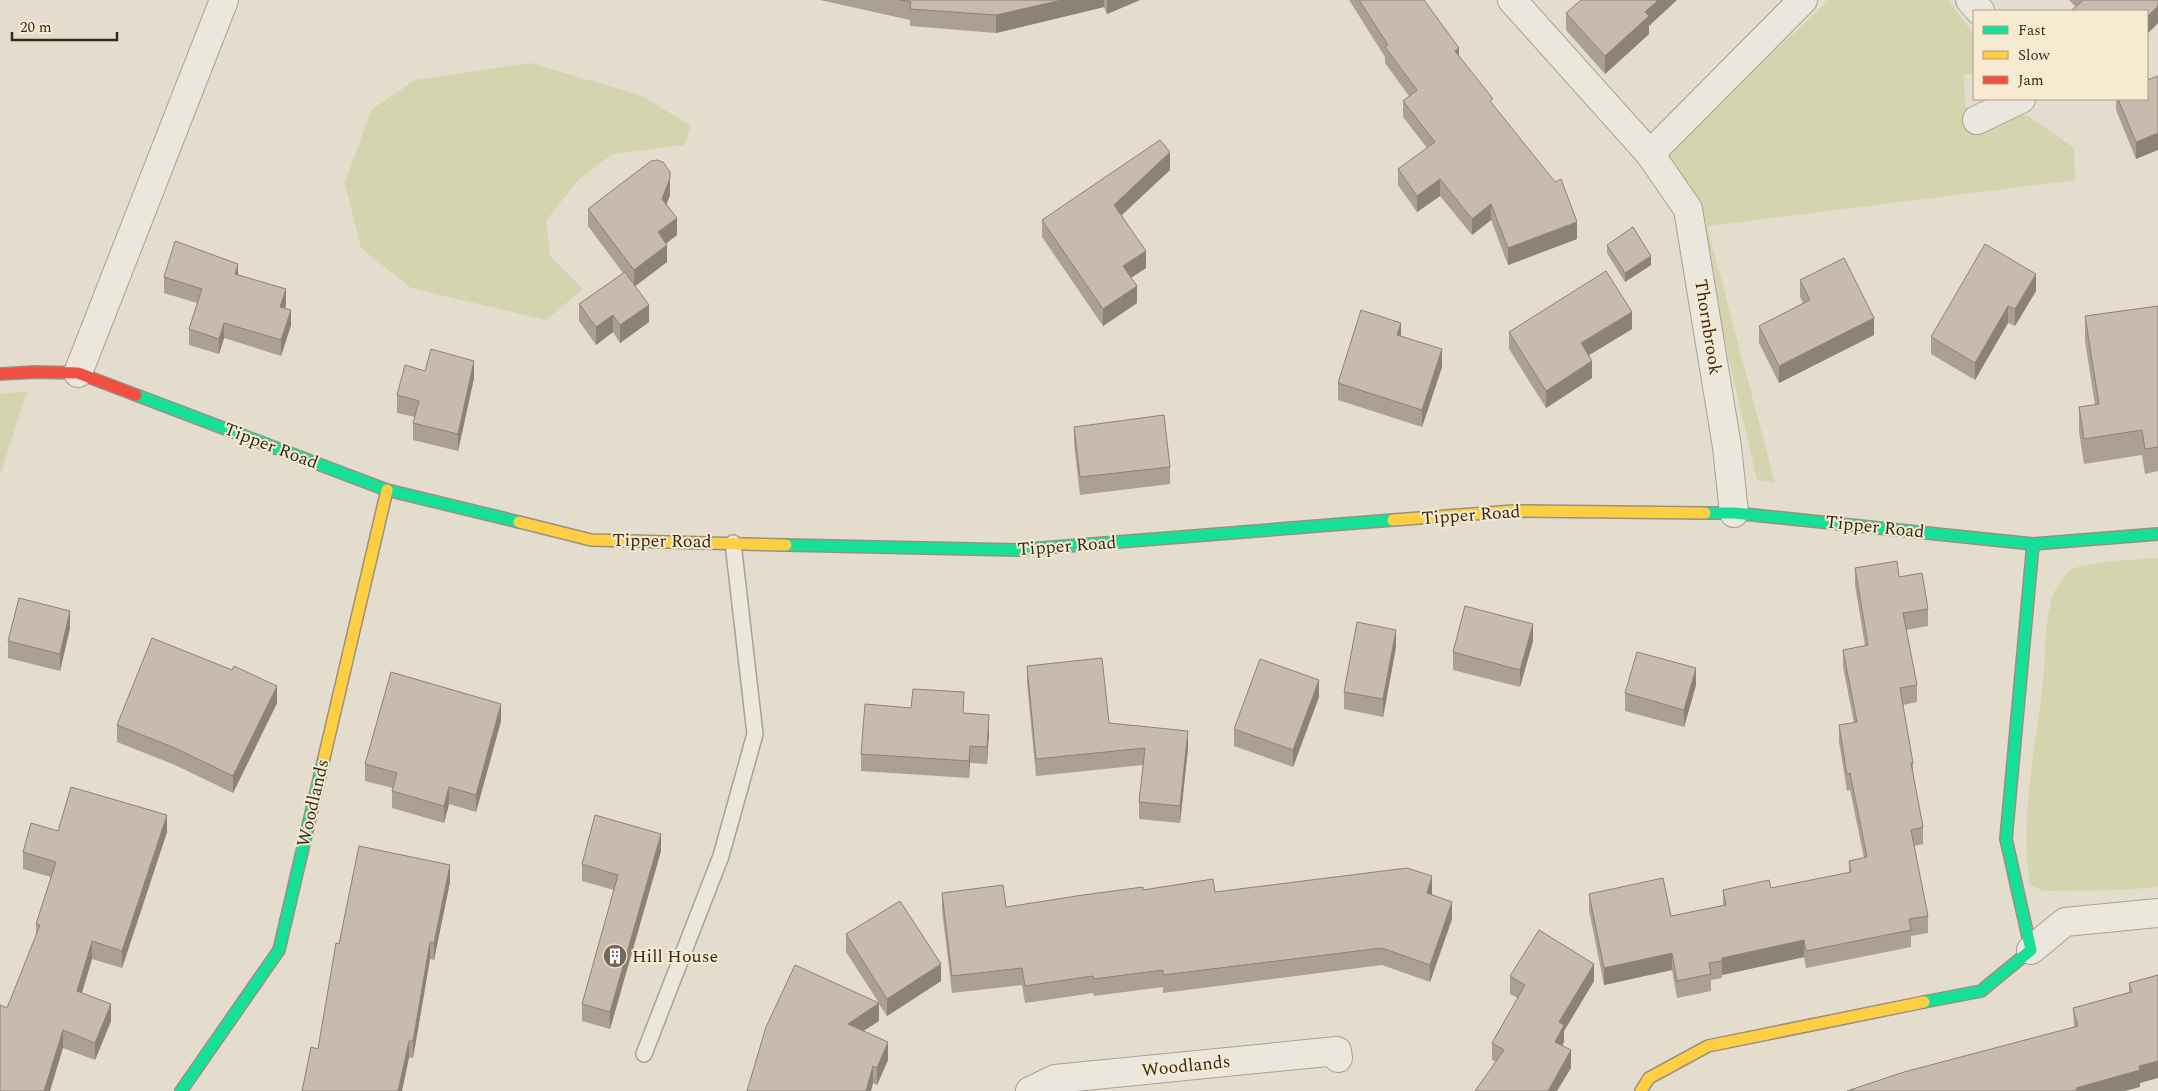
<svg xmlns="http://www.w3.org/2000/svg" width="2158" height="1091" font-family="Spectral,serif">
<rect width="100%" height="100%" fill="#e4dccc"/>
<g fill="#d4d4ae">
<path d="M 1829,0 L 1948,0 L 1974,35 L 1974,73 L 1964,75 L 1965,106 L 2028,116 L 2074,148 L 2075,180 L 1707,226 L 1775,483 L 1757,480 L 1692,200 L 1663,156 Z"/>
<path d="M 530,63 L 640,95 L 691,126 L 684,145 L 612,154 L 577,181 L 546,221 L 550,256 L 583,289 L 546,320 L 411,288 L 361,248 L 345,183 L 371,110 L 415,80 Z"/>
<path d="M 27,391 L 0,476 L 0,394 Z"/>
<path d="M 2158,558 L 2158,887 L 2121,890 L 2044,891 L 2030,885 C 2019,816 2036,750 2043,681 C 2046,653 2044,622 2053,594 C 2055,590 2068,572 2071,570 C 2083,562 2142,559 2158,558 Z"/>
</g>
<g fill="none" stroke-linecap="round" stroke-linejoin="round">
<g stroke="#a9a195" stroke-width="18">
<path id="lane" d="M 644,1054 L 721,856 L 755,734 L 733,543"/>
</g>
<g stroke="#a9a195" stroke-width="30">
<g id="street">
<path d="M 1512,0 L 1650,154 L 1688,209 L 1727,447 L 1734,513"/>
<path d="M 1970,0 L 1980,11"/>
<path d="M 1977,120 L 2021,99"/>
<path d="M 1650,154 L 1803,0"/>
<path d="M 78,373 L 224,0"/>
<path d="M 2031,950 L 2065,922 L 2158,913"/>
<path d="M 1030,1091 L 1055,1079 L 1337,1051 L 1338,1058"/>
</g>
</g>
<g stroke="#999084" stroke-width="14">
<g id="fast">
<path d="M 136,395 L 387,490 L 519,522"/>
<path d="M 1705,513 L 1734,513 L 2033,544 L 2158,534"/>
<path d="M 786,545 L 1017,550 L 1393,520"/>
<path d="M 1924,1002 L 1981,991 L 2031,950 L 2006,839 L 2033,544"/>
<path d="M 181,1091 L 279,950 L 324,758"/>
</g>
</g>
<g stroke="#999084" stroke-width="14">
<g id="slow">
<path d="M 1393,520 L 1513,511 L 1705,513"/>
<path d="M 519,522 L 591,540 L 786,545"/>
<path d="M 324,758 L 387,490"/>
<path d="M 1641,1091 L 1649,1078 L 1708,1046 L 1924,1002"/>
</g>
</g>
<g stroke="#999084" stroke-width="14">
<path id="jam" d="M 0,374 L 35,372 L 78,373 L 136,395"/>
</g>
<use href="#lane" stroke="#ece7dd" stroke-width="15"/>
<use href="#street" stroke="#ece7dd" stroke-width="28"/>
<use href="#fast" stroke="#16e098" stroke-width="11"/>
<use href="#slow" stroke="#ffcf43" stroke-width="11"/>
<use href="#jam" stroke="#f24e42" stroke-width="11"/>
</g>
<g fill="#aca094">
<path d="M 820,0 L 1140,0 L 1107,14 L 1104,7 L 996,33 L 910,26 L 910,20 Z"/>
<path d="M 1349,0 L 1424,0 L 1459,57 L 1493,106 L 1577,239 L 1508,265 L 1491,220 L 1472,235 L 1440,196 L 1417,212 L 1398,185 L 1398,169 L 1427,148 L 1403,117 L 1403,101 L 1409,96 L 1385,63 L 1385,57 Z"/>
<path d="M 2069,0 L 2158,0 L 2158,23 L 2147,34 L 2147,11 L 2076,7 Z"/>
<path d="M 1566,13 L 1649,26 L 1649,34 L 1605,74 L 1566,30 Z"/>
<path d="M 2116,99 L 2147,99 L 2136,159 L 2116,110 Z"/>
<path d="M 1170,170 L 1122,215 L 1146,268 L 1131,278 L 1137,303 L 1103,326 L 1042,237 L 1042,220 Z"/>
<path d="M 670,195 L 666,205 L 677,235 L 666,243 L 667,262 L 635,286 L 649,322 L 620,343 L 613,332 L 596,345 L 579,321 L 579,304 L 623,273 L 588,226 L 588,209 Z"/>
<path d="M 1607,245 L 1651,265 L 1625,282 L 1607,253 Z"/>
<path d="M 238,275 L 286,305 L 285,308 L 291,325 L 281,356 L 224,338 L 219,354 L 189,345 L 189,329 L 197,303 L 164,293 L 164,277 Z"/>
<path d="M 1800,280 L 1874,335 L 1779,383 L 1759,343 L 1759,326 L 1803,303 L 1800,297 Z"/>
<path d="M 2036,291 L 2015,326 L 2008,323 L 1975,380 L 1931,354 L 1931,337 Z"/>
<path d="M 2158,306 L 2158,471 L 2145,474 L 2142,455 L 2084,464 L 2079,432 L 2079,407 L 2095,405 L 2085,341 L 2085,316 Z"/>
<path d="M 1632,329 L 1589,355 L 1592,378 L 1546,408 L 1509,349 L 1509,332 Z"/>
<path d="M 1401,336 L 1442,367 L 1422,427 L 1338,400 L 1338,383 Z"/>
<path d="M 425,371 L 474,378 L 458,451 L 413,440 L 413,423 L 415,417 L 397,413 L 397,395 Z"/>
<path d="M 1074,427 L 1170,467 L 1170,484 L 1080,495 L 1074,444 Z"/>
<path d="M 1855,568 L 1899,577 L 1928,609 L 1928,626 L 1906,630 L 1917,685 L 1917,702 L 1903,705 L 1913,763 L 1913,775 L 1923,827 L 1923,844 L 1914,846 L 1928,916 L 1928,933 L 1911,936 L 1911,947 L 1806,968 L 1804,957 L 1722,975 L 1722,978 L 1711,980 L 1711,991 L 1677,998 L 1672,970 L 1604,985 L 1589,910 L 1589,894 L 1671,916 L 1723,905 L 1723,890 L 1771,888 L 1849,873 L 1849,861 L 1864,858 L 1850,790 L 1847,791 L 1839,742 L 1839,725 L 1854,723 L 1843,667 L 1843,650 L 1865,646 L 1855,585 Z"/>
<path d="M 70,628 L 60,671 L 8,658 L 8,641 Z"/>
<path d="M 1533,641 L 1520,687 L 1453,670 L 1453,652 Z"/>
<path d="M 1396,647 L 1383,717 L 1344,709 L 1344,692 Z"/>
<path d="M 1027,666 L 1109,723 L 1188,748 L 1180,823 L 1139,819 L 1139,802 L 1143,765 L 1036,776 L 1027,683 Z"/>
<path d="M 232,670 L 277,703 L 233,793 L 175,765 L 117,742 L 117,725 Z"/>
<path d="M 1696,685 L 1684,727 L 1625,711 L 1625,693 Z"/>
<path d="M 1319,697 L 1293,767 L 1234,746 L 1234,729 Z"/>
<path d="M 964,713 L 989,732 L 987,764 L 970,763 L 969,778 L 861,771 L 861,754 Z"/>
<path d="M 501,721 L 476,812 L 449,804 L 444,823 L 392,808 L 392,791 L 393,788 L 365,781 L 365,764 Z"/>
<path d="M 58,831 L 167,832 L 122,968 L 92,959 L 82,993 L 111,1021 L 95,1060 L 63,1048 L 36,934 L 36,924 L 51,877 L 23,869 L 23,852 Z"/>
<path d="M 661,851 L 610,1029 L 582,1021 L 582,1004 L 614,890 L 582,881 L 582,864 Z"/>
<path d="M 450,882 L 434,960 L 430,959 L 413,1058 L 318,1049 L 339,944 Z"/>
<path d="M 1143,890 L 1215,892 L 1432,893 L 1432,895 L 1452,919 L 1430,982 L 1382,965 L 1163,993 L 1163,987 L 1094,996 L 1093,993 L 1025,1003 L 1022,985 L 952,993 L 942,910 L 942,893 L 1006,907 Z"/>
<path d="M 846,934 L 941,981 L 887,1016 L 879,1004 L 879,1021 L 863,1031 L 888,1060 L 877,1085 L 766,1027 L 879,1003 L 846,952 Z"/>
<path d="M 2158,975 L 2140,1083 L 2140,1087 L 2074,1027 L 2073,1008 L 2129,992 L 2129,983 Z"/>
<path d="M 1510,976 L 1594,981 L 1564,1031 L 1564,1042 L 1562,1046 L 1571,1068 L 1496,1062 L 1492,1060 L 1492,1043 L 1518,998 L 1510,994 Z"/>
</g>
<g fill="#8c8278">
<path d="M 1062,0 L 1104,0 L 1104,7 L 996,33 L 996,15 Z"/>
<path d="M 1107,0 L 1140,0 L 1107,14 Z"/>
<path d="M 1658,0 L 1677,0 L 1649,26 L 1649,34 L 1605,74 L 1605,56 L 1645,12 Z"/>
<path d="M 2158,6 L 2158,23 L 2147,34 L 2147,17 Z"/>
<path d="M 1459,48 L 1459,64 L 1455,51 Z"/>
<path d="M 2158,133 L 2158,150 L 2136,159 L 2136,142 Z"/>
<path d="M 1170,152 L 1170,170 L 1114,222 L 1114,205 Z"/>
<path d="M 670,172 L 670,195 L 662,216 L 662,199 Z"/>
<path d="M 1440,179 L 1440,196 L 1417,212 L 1417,196 Z"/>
<path d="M 1491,204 L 1491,220 L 1472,235 L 1472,219 Z"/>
<path d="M 677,218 L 677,235 L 658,250 L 658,232 Z"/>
<path d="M 1577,222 L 1577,239 L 1508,265 L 1508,248 Z"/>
<path d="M 667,245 L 667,262 L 634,287 L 634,270 Z"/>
<path d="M 1146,251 L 1146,268 L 1123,283 L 1123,266 Z"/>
<path d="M 1651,256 L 1651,265 L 1625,282 L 1625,273 Z"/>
<path d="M 238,264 L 238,279 L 235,274 Z"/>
<path d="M 2036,274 L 2036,291 L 2015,326 L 2015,309 Z"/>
<path d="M 1137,286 L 1137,303 L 1103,326 L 1103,309 Z"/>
<path d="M 286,289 L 286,305 L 280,322 L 280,307 Z"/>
<path d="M 649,305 L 649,322 L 620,343 L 620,325 Z"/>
<path d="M 2008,306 L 2008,323 L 1975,380 L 1975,363 Z"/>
<path d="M 291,310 L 291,325 L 281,356 L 281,340 Z"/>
<path d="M 1632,312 L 1632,329 L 1581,360 L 1581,343 Z"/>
<path d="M 613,315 L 613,332 L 596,345 L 596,327 Z"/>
<path d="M 1874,318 L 1874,335 L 1779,383 L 1779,366 Z"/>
<path d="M 224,323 L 224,338 L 219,354 L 219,339 Z"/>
<path d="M 1401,323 L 1401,340 L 1397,335 Z"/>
<path d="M 1442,349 L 1442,367 L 1422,427 L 1422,410 Z"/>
<path d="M 474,361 L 474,378 L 458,451 L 458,434 Z"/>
<path d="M 1592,361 L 1592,378 L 1546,408 L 1546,391 Z"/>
<path d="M 70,611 L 70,628 L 60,671 L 60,654 Z"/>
<path d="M 1533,624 L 1533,641 L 1520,687 L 1520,670 Z"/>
<path d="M 1396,630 L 1396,647 L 1383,717 L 1383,699 Z"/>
<path d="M 1696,668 L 1696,685 L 1684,727 L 1684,710 Z"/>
<path d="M 1319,680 L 1319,697 L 1293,767 L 1293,750 Z"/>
<path d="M 277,686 L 277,703 L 233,793 L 233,776 Z"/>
<path d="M 501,704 L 501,721 L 476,812 L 476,795 Z"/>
<path d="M 989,715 L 989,732 L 987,764 L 987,747 Z"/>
<path d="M 1188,731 L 1188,748 L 1180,823 L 1180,806 Z"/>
<path d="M 970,746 L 970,763 L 969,778 L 969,761 Z"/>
<path d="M 449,787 L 449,804 L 444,823 L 444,806 Z"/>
<path d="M 167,815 L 167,832 L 122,968 L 122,951 Z"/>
<path d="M 661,834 L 661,851 L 610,1029 L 610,1012 Z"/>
<path d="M 450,865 L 450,882 L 434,960 L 434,943 Z"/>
<path d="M 1432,876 L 1432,893 L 1427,910 L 1427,893 Z"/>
<path d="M 1452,902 L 1452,919 L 1430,982 L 1430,965 Z"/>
<path d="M 1804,940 L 1804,957 L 1722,975 L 1722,958 Z"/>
<path d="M 92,941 L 92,959 L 77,1008 L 77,991 Z"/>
<path d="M 430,942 L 430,959 L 413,1058 L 413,1041 Z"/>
<path d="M 1672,953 L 1672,970 L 1604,985 L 1604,968 Z"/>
<path d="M 941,964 L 941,981 L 887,1016 L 887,999 Z"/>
<path d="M 1594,964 L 1594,981 L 1564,1031 L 1564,1042 L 1555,1059 L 1555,1042 L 1559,1022 Z"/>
<path d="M 879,1003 L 879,1021 L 848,1041 L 848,1024 Z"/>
<path d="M 111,1004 L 111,1021 L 95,1060 L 95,1043 Z"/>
<path d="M 63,1030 L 63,1048 L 50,1091 L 44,1091 Z"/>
<path d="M 409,1041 L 409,1058 L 402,1091 L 398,1091 Z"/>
<path d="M 888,1042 L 888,1060 L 877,1085 L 877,1068 Z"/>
<path d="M 1571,1050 L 1571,1068 L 1557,1091 L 1548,1091 Z"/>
<path d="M 2158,1061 L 2158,1078 L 2140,1083 L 2140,1087 L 2125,1091 L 2076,1091 L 2076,1088 L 2139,1066 Z"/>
<path d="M 873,1066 L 873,1083 L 871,1091 L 866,1091 Z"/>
</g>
<g fill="#c8baac" stroke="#8c8278">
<path d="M 900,0 L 1062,0 L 996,15 L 910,9 L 911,2 Z"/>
<path d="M 1359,0 L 1424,0 L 1459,48 L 1455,51 L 1493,99 L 1490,101 L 1555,182 L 1561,179 L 1577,222 L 1508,248 L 1491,204 L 1472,219 L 1440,179 L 1417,196 L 1398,169 L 1435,142 L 1403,101 L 1417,90 L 1385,47 L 1388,45 Z"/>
<path d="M 1581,0 L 1658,0 L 1645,12 L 1649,16 L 1605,56 L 1566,13 Z"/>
<path d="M 2083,0 L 2158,0 L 2158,6 L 2147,17 L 2147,11 L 2071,11 Z"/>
<path d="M 2158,76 L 2158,133 L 2136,142 L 2118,99 L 2147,99 L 2147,80 Z"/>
<path d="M 1160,140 L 1170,152 L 1114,205 L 1146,251 L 1123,266 L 1137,286 L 1103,309 L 1042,220 Z"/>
<path d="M 657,160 L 663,162 L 670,172 L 670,178 L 662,199 L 677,218 L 658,232 L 667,245 L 634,270 L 588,209 L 651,161 Z"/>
<path d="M 1633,227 L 1651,256 L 1625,273 L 1607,245 Z"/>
<path d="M 175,241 L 238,264 L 235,274 L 286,289 L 280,307 L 291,310 L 281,340 L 224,323 L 219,339 L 189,329 L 202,289 L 164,277 Z"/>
<path d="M 1985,244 L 2036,274 L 2015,309 L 2008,306 L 1975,363 L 1931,337 Z"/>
<path d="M 1844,258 L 1874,318 L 1779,366 L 1759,326 L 1810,300 L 1800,280 Z"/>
<path d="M 1606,271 L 1632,312 L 1581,343 L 1592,361 L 1546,391 L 1509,332 Z"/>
<path d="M 625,272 L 649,305 L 620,325 L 613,315 L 596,327 L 579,304 Z"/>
<path d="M 2158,306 L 2158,447 L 2145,449 L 2142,430 L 2084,439 L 2079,407 L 2099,404 L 2085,316 Z"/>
<path d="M 1361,310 L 1401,323 L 1397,335 L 1442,349 L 1422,410 L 1338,383 Z"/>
<path d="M 431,349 L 474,361 L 458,434 L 413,423 L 419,401 L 397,395 L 405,365 L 425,371 Z"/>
<path d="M 1164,415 L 1170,467 L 1080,477 L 1074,427 Z"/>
<path d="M 1897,561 L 1899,577 L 1922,573 L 1928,609 L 1903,613 L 1917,685 L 1900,688 L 1913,763 L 1911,763 L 1923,827 L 1911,830 L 1928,916 L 1909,919 L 1911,930 L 1806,951 L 1804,940 L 1722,958 L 1722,961 L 1709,963 L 1711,974 L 1677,981 L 1672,953 L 1604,968 L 1589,894 L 1663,878 L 1671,916 L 1726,905 L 1723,890 L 1769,880 L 1771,888 L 1851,872 L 1849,861 L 1867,857 L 1850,773 L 1847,774 L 1839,725 L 1857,722 L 1843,650 L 1868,645 L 1855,568 Z"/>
<path d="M 19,598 L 70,611 L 60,654 L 8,641 Z"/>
<path d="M 1465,606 L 1533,624 L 1520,670 L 1453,652 Z"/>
<path d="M 1357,622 L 1396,630 L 1383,699 L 1344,692 Z"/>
<path d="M 152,638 L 232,670 L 234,666 L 277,686 L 233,776 L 175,748 L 117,725 Z"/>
<path d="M 1637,652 L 1696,668 L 1684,710 L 1625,693 Z"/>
<path d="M 1102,658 L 1109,723 L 1188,731 L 1180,806 L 1139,802 L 1145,748 L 1036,759 L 1027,666 Z"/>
<path d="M 1260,659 L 1319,680 L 1293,750 L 1234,729 Z"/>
<path d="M 391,672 L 501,704 L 476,795 L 449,787 L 444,806 L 392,791 L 397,773 L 365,764 Z"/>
<path d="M 913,689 L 964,692 L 963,713 L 989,715 L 987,747 L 970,746 L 969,761 L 861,754 L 865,704 L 911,708 Z"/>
<path d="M 71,787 L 167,815 L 122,951 L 92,941 L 77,991 L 111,1004 L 95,1043 L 63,1030 L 44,1091 L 0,1091 L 0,1005 L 7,1008 L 40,925 L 36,924 L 56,862 L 23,852 L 31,823 L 58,831 Z"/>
<path d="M 595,815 L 661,834 L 610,1012 L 582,1004 L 618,875 L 582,864 Z"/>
<path d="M 359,846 L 450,865 L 434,943 L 430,942 L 413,1041 L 409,1041 L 398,1091 L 302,1091 L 311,1047 L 318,1049 L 336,943 L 339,944 Z"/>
<path d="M 1407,868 L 1432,876 L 1427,893 L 1452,902 L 1430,965 L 1382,948 L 1163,975 L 1163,970 L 1094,979 L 1093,976 L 1025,986 L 1022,968 L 952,976 L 942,893 L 1003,885 L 1006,907 L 1083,895 L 1143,887 L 1143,890 L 1213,879 L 1215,892 Z"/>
<path d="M 900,901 L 941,964 L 887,999 L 846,934 Z"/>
<path d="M 1539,930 L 1594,964 L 1559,1022 L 1564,1025 L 1555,1042 L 1571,1050 L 1548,1091 L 1475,1091 L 1504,1050 L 1492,1043 L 1525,985 L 1510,976 Z"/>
<path d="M 795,965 L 879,1003 L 848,1024 L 888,1042 L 877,1068 L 873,1066 L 866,1091 L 747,1091 L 766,1027 Z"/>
<path d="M 2158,975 L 2158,1061 L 2139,1066 L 2140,1070 L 2076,1088 L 2077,1091 L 1847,1091 L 1904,1072 L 2078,1026 L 2073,1008 L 2132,992 L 2129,983 Z"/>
</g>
<defs>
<g id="building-disc" transform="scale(1.25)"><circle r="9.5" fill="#74685a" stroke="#f6ebd0"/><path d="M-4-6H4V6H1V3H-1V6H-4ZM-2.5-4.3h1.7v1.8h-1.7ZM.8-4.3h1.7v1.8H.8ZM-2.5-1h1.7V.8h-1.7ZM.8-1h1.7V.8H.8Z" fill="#fff"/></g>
</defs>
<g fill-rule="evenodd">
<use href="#building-disc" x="615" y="956"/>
</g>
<g text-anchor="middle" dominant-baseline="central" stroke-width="4" stroke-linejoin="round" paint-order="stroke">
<g font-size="18" fill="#38291d" stroke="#f6ebd0">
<text transform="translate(1708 327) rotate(81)">Thornbrook</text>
<text transform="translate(271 446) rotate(21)">Tipper Road</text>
<text transform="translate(1471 515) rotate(-4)">Tipper Road</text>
<text transform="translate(1875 527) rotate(6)">Tipper Road</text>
<text transform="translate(662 541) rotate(1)">Tipper Road</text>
<text transform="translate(1067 546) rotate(-4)">Tipper Road</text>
<text transform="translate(313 803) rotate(-77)">Woodlands</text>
<text transform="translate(1186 1066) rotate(-6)">Woodlands</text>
</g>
<g font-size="18" fill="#38291d" stroke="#f6ebd0" text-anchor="start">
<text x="632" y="956">Hill House</text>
</g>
</g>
<rect x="1973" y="10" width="175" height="90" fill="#f6ebd0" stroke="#aa9d88"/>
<rect x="1983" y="26" width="25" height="8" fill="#16e098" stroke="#aa9d88"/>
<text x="2018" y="35" font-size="15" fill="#38291d">Fast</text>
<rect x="1983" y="51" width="25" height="8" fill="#ffcf43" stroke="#aa9d88"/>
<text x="2018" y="60" font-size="15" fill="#38291d">Slow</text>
<rect x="1983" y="76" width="25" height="8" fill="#f24e42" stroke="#aa9d88"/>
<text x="2018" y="85" font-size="15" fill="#38291d">Jam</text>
<path d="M12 32v8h105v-8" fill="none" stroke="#38291d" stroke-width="2.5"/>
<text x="20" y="32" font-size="15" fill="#38291d" stroke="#f6ebd0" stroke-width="4" paint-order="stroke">20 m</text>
</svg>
